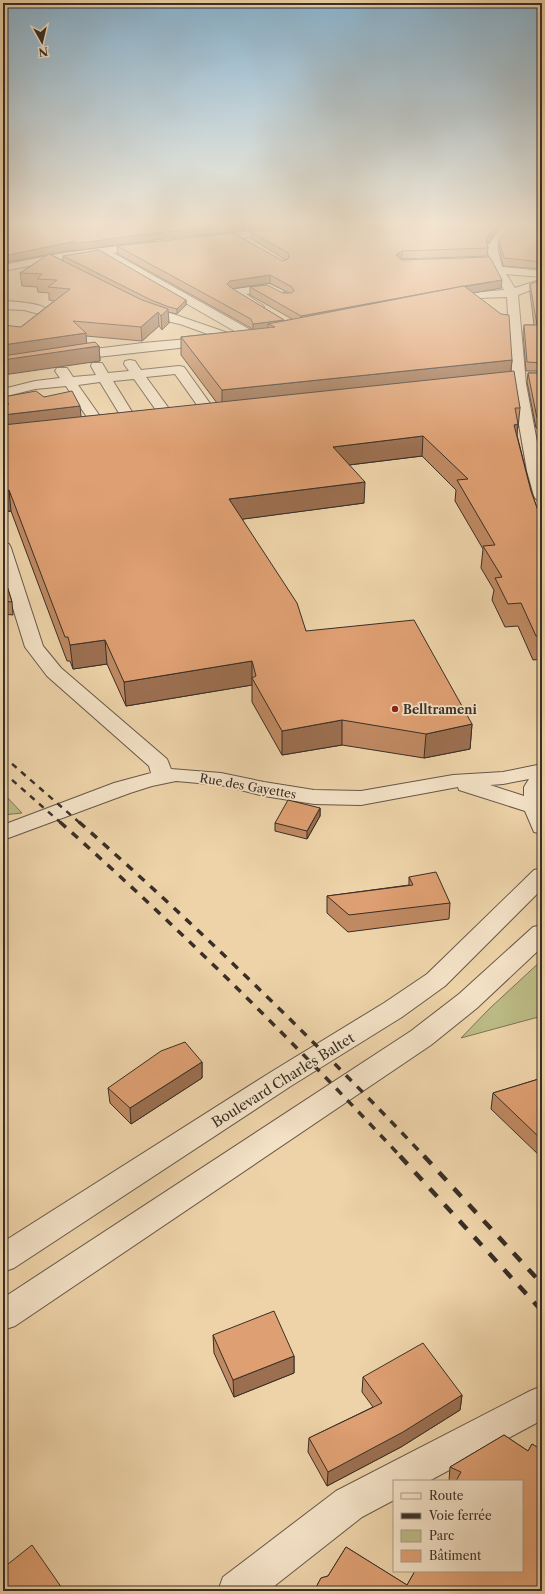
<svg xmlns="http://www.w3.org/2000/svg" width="545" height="1594" font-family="'Libre Caslon Text',serif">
<rect width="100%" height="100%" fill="#eed3a9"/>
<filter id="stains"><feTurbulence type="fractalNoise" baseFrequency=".005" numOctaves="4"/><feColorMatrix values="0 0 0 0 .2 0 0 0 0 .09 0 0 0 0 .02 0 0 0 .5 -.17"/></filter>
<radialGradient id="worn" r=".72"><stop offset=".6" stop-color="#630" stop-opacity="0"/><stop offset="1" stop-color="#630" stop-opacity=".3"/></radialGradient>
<g fill="#bcbb85" stroke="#7a7556">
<path d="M 3,793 L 22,813 L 3,815 Z"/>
<path d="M 542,960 L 542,1016 L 461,1038 L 489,1009 Z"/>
</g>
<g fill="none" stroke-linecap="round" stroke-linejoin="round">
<g stroke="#665848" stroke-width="2">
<g id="minor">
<path d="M 308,225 L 338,225 L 333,228 L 207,242 L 202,239 L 207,236 Z"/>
<path d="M 503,225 L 513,225 L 497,247 L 502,267 L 542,271 L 542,277 L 506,274 L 515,288 L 542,279 L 542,286 L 518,295 L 526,384 L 542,468 L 542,501 L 536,499 L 534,496 L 527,471 L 512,384 L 507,297 L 480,298 L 448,304 L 444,303 L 442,301 L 444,299 L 480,292 L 504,290 L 492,269 L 487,247 Z"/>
<path d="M 147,242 L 152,245 L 151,247 L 113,253 L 258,334 L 260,337 L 258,340 L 250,340 L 100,254 L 64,259 L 3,271 L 3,265 L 64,253 Z"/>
<path d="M 269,284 L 282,290 L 284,292 L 282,294 L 274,294 L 267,291 L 246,294 L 262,305 L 264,307 L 262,309 L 254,309 L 229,292 L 231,290 L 235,289 Z"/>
<path d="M 3,301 C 16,302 45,302 52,314 L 26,335 L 3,338 L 3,330 L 19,329 L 39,314 L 24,310 L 3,309 Z"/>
<path d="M 141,303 L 231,334 L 233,337 L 231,340 L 227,341 L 180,324 L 162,320 L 137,309 L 135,307 L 137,305 Z"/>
<path d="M 211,337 L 215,338 L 217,341 L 215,344 L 70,360 L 65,359 L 64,356 L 65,353 L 70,352 L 143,343 Z"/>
<path d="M 130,360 L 135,361 L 141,370 L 179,366 L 184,367 L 219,416 L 217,419 L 212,420 L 207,419 L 175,374 L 146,377 L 170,410 L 168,413 L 163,414 L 158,413 L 134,379 L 113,381 L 134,415 L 132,418 L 127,419 L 122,418 L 100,382 L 78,385 L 109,429 L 107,432 L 102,433 L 97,432 L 66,386 L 35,389 L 3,397 L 3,389 L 35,381 L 60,378 L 55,371 L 57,368 L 67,368 L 73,377 L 96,375 L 91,366 L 92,363 L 102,363 L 108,373 L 129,371 L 124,364 L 125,361 Z"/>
<path d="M 3,543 L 9,544 L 11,548 L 43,646 L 61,668 L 167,759 L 171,769 L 221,773 L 264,782 L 314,790 L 361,791 L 453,775 L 503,772 L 542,764 L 542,834 L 534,832 L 525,811 L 459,790 L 458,787 L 361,805 L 314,804 L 264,796 L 221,785 L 176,781 L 152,786 L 130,793 L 3,840 L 3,825 L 114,783 L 151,773 L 149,766 L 47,676 L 25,647 L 3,576 ZM 529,779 L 524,787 L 524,796 L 490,785 L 503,784 Z"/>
<path d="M 542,868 L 542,889 L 445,986 L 402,1017 L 291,1086 L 14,1268 L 3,1272 L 3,1242 L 271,1072 L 384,1003 L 427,974 L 534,870 Z"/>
<path d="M 542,925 L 542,947 L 477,1008 L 431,1045 L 15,1326 L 3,1330 L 3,1298 L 411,1031 L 459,994 L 533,927 Z"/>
<path d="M 542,1386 L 542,1420 L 429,1481 L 394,1481 L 394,1500 L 362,1517 L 268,1591 L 218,1591 L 223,1577 L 336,1491 L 530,1391 Z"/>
</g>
</g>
<use href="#minor" fill="#f4e2c7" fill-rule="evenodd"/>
<g stroke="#392f27" stroke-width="2.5" stroke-dasharray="6 6" stroke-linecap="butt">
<path d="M 3,756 L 80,823"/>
<path d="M 3,772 L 61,823"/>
</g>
<g stroke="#392f27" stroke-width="3.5" stroke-dasharray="8 8" stroke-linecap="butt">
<path d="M 60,822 C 179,928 292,1040 401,1157"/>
<path d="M 79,822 C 199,928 314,1040 425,1157"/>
</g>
<g stroke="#392f27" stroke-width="4.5" stroke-dasharray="11 11" stroke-linecap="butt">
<path d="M 400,1156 L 542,1311"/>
<path d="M 424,1156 L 542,1284"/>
</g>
</g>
<g fill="#bf8962" stroke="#392f27" fill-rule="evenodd">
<path d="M 3,225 L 155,240 L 73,251 L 73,250 L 50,254 L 63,261 L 63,256 L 186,300 L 186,305 L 177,314 L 168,312 L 169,323 L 162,330 L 159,326 L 142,341 L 86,336 L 86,344 L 99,346 L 100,361 L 21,327 L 54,301 L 49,300 L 49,293 L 38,292 L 37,287 L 22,286 L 20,273 L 48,255 L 3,263 Z"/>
<path d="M 542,225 L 542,269 L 503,266 L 499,247 L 499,240 Z"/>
<path d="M 251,232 L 487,244 L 488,248 L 487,256 L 401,259 L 402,260 L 501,288 L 473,293 L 512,360 L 511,371 L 520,408 L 518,428 L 517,428 L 517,435 L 531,491 L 542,522 L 542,659 L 533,660 L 518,626 L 505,627 L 492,600 L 494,590 L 481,568 L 483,549 L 455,501 L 456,490 L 422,456 L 349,465 L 364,503 L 242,519 L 306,631 L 472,724 L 470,749 L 424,758 L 342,745 L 282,755 L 252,702 L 252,685 L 126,706 L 107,664 L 73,669 L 70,661 L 67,661 L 11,511 L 3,512 L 3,397 L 44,397 L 81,417 L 217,403 L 181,355 L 181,337 L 252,330 L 251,328 L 118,254 L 117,246 L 283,261 L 286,260 L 252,239 ZM 270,283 L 289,293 L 283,293 L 250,287 L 250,295 L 292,319 L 284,321 L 284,320 L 232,289 Z"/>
<path d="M 542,280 L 542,371 L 526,371 L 523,333 L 524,325 L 534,325 L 530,292 L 530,284 Z"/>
<path d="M 528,373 L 542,373 L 542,428 L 536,428 L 527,382 Z"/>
<path d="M 3,573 L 12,602 L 13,615 L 3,614 Z"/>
<path d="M 320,808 L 320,816 L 307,839 L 275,831 L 275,823 Z"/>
<path d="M 409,877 L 450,903 L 449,919 L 348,932 L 327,913 L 327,896 L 409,885 Z"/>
<path d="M 202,1062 L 202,1078 L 131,1124 L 110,1103 L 108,1088 Z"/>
<path d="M 542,1078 L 542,1158 L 491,1109 L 493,1093 Z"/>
<path d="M 213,1335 L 294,1356 L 294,1373 L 234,1397 L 214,1353 Z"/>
<path d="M 363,1377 L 462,1395 L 460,1410 L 401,1447 L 327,1486 L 308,1452 L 309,1438 L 373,1407 L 362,1392 Z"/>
<path d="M 504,1435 L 528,1451 L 532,1444 L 542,1450 L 542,1591 L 314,1591 L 321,1578 L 328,1576 L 346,1547 L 407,1585 L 415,1571 L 522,1571 L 522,1481 L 449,1481 L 450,1467 Z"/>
</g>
<g fill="#9b6f50" stroke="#392f27">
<path d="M 229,225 L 296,225 L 155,240 L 73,251 L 73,250 L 3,263 L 3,256 L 76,241 Z"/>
<path d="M 497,225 L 501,225 L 486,246 L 486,239 Z"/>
<path d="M 402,251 L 402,258 L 396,262 L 396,255 Z"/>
<path d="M 270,275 L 270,283 L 230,289 L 227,284 L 230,281 Z"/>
<path d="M 502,280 L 501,288 L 301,324 L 301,316 Z"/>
<path d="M 186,300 L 186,305 L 177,314 L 177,309 Z"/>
<path d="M 168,309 L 169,323 L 162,330 L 161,316 Z"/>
<path d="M 158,312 L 159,326 L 142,341 L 141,327 Z"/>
<path d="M 284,320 L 283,328 L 268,324 L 268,330 L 253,332 L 253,324 Z"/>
<path d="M 86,333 L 87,348 L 99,346 L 100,361 L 3,375 L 3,345 Z"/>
<path d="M 512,360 L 510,379 L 222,410 L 222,390 Z"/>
<path d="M 80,406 L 82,426 L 3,434 L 3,415 Z"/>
<path d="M 518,424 L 516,444 L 514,425 Z"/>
<path d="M 423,436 L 422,456 L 332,467 L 333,447 Z"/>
<path d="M 365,482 L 364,503 L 229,521 L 229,499 Z"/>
<path d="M 9,490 L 11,511 L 3,512 L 3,491 Z"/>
<path d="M 105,640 L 107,664 L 73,669 L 70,645 Z"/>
<path d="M 252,661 L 252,685 L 126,706 L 124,682 Z"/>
<path d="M 342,720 L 342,745 L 282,755 L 282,731 Z"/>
<path d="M 472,724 L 470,749 L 424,758 L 426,734 Z"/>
<path d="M 320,808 L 320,816 L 307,839 L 307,831 Z"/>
<path d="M 202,1062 L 202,1078 L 131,1124 L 130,1108 Z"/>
<path d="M 294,1356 L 294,1373 L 234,1397 L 233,1380 Z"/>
<path d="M 462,1395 L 460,1410 L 401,1447 L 327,1486 L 328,1472 Z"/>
</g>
<g fill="#de9f72" stroke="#392f27">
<path d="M 3,225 L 229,225 L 155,233 L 72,244 L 76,241 L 3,256 Z"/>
<path d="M 311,225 L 497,225 L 486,239 L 488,248 L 402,251 L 396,255 L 402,260 L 490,257 L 502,280 L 465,286 L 464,286 L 301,316 L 250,287 L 267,285 L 283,293 L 291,293 L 294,291 L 292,287 L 270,275 L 230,281 L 227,284 L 230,287 L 284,320 L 253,324 L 251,319 L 117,246 L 233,233 L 283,261 L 288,259 L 289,256 L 288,253 L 251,232 Z"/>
<path d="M 510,225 L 542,225 L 542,262 L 504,258 L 499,240 Z"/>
<path d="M 99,250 L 186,300 L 177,309 L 169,307 L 151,300 L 63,256 Z"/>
<path d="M 49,254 L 142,300 L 168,309 L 161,316 L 158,312 L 141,327 L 73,321 L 86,333 L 3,345 L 3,325 L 21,327 L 70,289 L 48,287 L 57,280 L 37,279 L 42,274 L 20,273 Z"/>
<path d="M 542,280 L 542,363 L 527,362 L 524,325 L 537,325 L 530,284 Z"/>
<path d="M 464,286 L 501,314 L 509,315 L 512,360 L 222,390 L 181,337 L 275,327 L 268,324 Z"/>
<path d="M 95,342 L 99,346 L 3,360 L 3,356 Z"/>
<path d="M 514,371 L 520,408 L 515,408 L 518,424 L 514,425 L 531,491 L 542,522 L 542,636 L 536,636 L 521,603 L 508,604 L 495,578 L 502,577 L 483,546 L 495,545 L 457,480 L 468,479 L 423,436 L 333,447 L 365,482 L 229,499 L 297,603 L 306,631 L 414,620 L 472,724 L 426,734 L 342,720 L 282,731 L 252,678 L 256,676 L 252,661 L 124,682 L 105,640 L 70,645 L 68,637 L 65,637 L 9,490 L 3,491 L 3,425 Z"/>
<path d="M 528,373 L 542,373 L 542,418 L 537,418 Z"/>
<path d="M 36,391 L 44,397 L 72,391 L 80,406 L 3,415 L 3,406 L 9,404 L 3,400 L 3,397 Z"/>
<path d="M 3,573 L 12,602 L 3,601 Z"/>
<path d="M 288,800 L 320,808 L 307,831 L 275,823 Z"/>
<path d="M 436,872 L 450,903 L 349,915 L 327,896 L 413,885 L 409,877 Z"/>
<path d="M 185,1042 L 202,1062 L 130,1108 L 108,1088 L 161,1051 Z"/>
<path d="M 542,1078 L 542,1140 L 493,1093 Z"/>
<path d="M 274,1311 L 294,1356 L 233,1380 L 213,1335 Z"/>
<path d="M 423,1343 L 462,1395 L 403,1432 L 328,1472 L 309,1438 L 382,1403 L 363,1377 Z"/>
<path d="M 504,1435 L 528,1451 L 532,1444 L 542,1450 L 542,1591 L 314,1591 L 321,1578 L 328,1576 L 346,1547 L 407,1585 L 415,1571 L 522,1571 L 522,1481 L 456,1481 L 461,1472 L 450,1467 Z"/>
<path d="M 32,1545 L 64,1591 L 3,1591 L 3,1568 Z"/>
</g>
<linearGradient id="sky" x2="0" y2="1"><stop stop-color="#89b5d2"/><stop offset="0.5" stop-color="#f7ebd8"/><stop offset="1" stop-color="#f7ebd8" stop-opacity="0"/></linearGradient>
<rect width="545" height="448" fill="url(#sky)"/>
<circle fill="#8f2418" stroke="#f4e2c7" stroke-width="1.5" cx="395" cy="709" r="4"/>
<g text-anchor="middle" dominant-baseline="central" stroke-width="3.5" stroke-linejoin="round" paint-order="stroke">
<g font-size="12" font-weight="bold" fill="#392f27" stroke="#f4e2c7" text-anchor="start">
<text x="403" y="709">Belltrameni</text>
</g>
<g font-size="12" fill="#392f27" stroke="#f4e2c7">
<text transform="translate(248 786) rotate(10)">Rue des Gayettes</text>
</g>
<g font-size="14" fill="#392f27" stroke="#f4e2c7">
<text transform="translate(283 1080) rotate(-32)">Boulevard Charles Baltet</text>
</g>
</g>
<rect width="545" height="1594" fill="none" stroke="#eed3a9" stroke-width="16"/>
<rect x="4" y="4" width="537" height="1586" fill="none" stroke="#392f27" stroke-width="2"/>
<rect x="8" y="8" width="529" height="1578" fill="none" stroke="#392f27"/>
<rect x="393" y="1480" width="130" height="92" fill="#f4e2c7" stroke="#a99a87"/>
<rect x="401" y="1493" width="20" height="6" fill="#f4e2c7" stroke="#a99a87"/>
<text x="429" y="1500" font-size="12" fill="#392f27">Route</text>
<rect x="401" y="1513" width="20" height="6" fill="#392f27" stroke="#a99a87"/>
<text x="429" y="1520" font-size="12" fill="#392f27">Voie ferrée</text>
<rect x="401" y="1530" width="20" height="12" fill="#bcbb85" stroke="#a99a87"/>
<text x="429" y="1540" font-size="12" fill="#392f27">Parc</text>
<rect x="401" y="1550" width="20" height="12" fill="#de9f72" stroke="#a99a87"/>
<text x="429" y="1560" font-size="12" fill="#392f27">Bâtiment</text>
<g transform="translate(42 42) rotate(172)" stroke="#f4e2c7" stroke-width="3" paint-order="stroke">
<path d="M0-3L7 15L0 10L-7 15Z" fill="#392f27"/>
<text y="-6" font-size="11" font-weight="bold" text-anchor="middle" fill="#392f27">N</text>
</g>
<rect width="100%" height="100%" filter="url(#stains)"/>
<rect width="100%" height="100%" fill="url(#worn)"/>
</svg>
